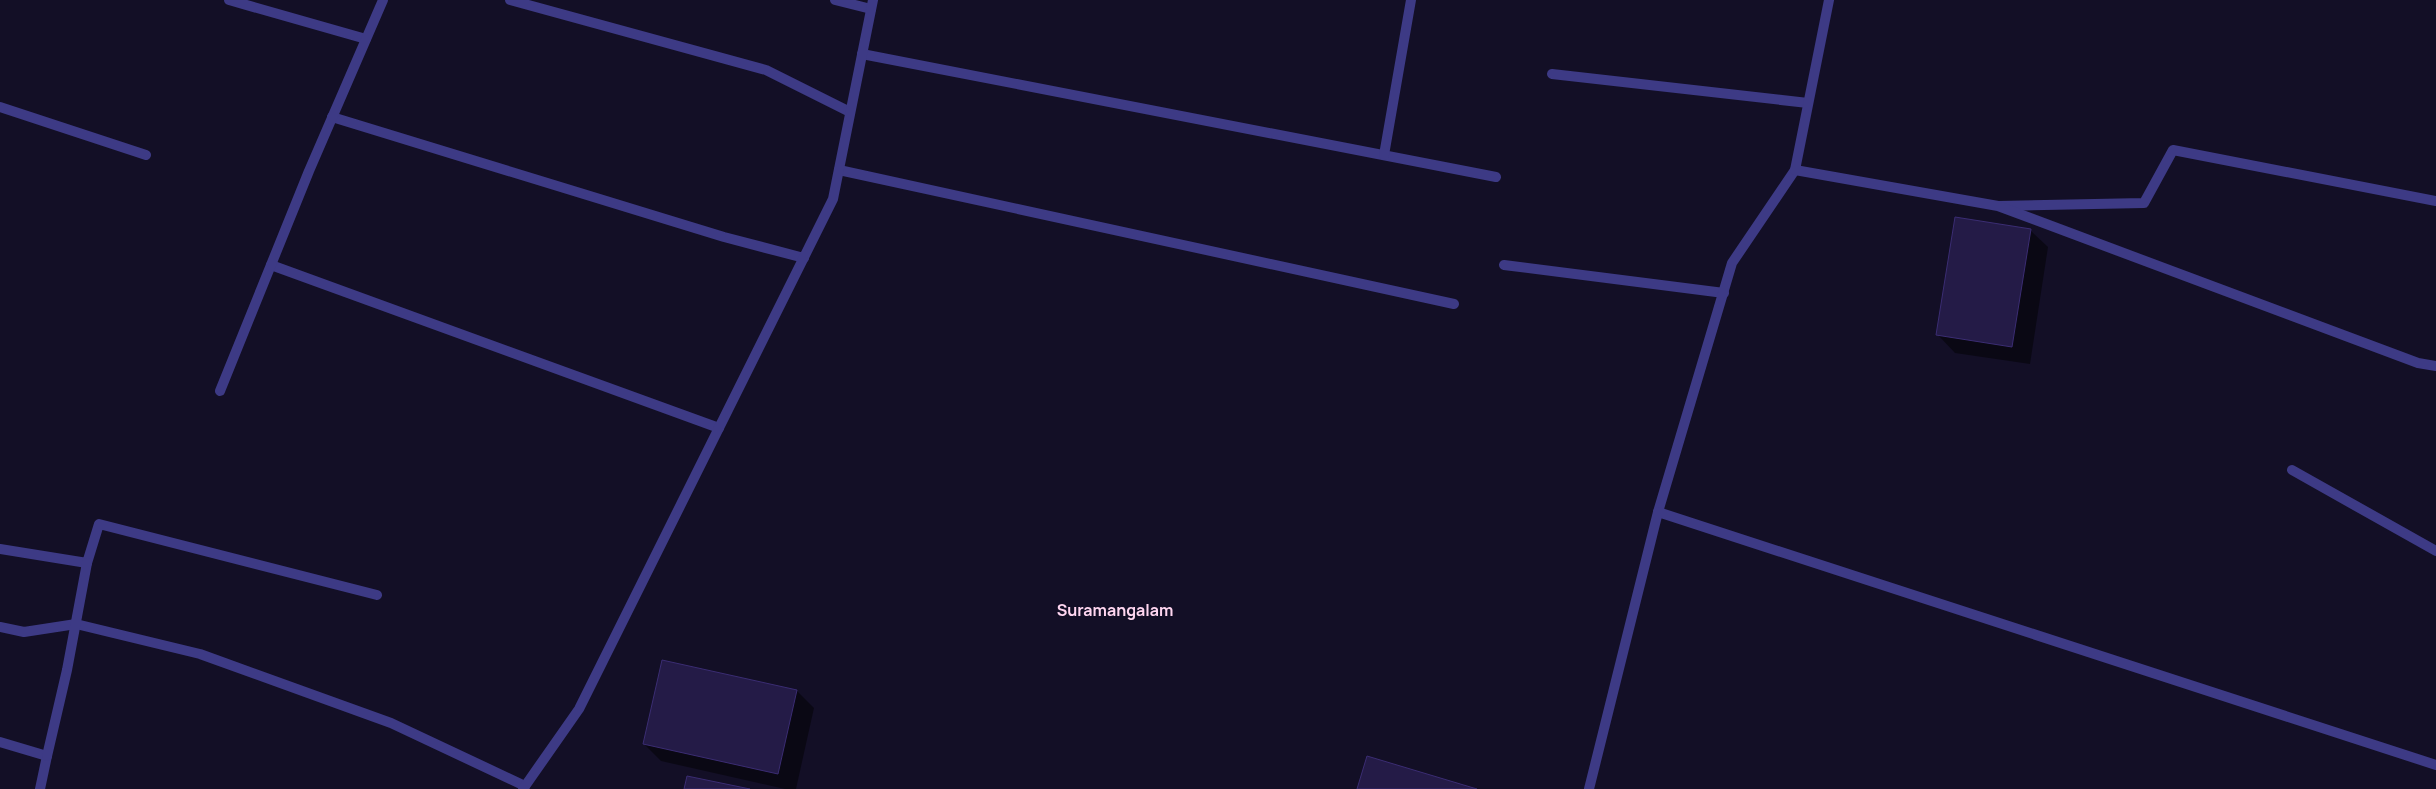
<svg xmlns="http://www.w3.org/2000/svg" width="2436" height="789" font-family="Manrope,sans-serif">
<rect width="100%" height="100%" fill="#130f26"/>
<g fill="#0007">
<path d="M 2030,230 L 2048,247 L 2030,364 L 1955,353 L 1938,335 Z"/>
<path d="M 662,661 L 797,691 L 814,708 L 796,789 L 785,789 L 661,761 L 644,744 Z"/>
</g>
<g fill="#241b47" stroke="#3b2d73">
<path d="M 1955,217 L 2031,229 L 2012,347 L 1936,335 Z"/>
<path d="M 662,660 L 797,690 L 778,774 L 643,744 Z"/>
<path d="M 1367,756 L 1477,789 L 1357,789 Z"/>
<path d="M 687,776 L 750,789 L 684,789 Z"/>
</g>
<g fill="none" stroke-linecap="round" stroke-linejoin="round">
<g stroke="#3d3a85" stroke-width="10">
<path d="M 229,0 L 366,39"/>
<path d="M 510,0 L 766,70 L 850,112"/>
<path d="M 835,0 L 871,9"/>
<path d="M 862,54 L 1496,177"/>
<path d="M 1552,74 L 1808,103"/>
<path d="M 0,107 L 146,155"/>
<path d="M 332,117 L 724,237 L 804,258"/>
<path d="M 1384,155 L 1411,0"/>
<path d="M 839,170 L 1454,304"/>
<path d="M 1999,206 L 2144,203 L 2173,150 L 2436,201"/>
<path d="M 271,265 L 719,428"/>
<path d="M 1504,265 L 1724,293"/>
<path d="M 220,391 L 309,171 L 383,0"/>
<path d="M 2292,470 L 2436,551"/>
<path d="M 1658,512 L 1732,263 L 1795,170"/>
<path d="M 0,549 L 87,563 L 99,524 L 377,595"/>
<path d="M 0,627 L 24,632 L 76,624 L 200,654 L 391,723 L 525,786"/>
<path d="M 0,742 L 47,756 L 40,789"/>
<path d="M 47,756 L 67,670 L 87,563"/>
<path d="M 523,789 L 579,709 L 833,199 L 873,0"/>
<path d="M 1589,789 L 1658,512 L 2436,765"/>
</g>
<path stroke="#3d3a85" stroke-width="10" d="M 1829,0 L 1795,170 L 1998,206 L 2418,363 L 2436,366"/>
</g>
<g text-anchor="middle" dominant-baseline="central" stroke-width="3" stroke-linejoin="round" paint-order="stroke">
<g font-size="16" font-weight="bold" fill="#ffd6f0" stroke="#130f26">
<text x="1115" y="610">Suramangalam</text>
</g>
</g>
</svg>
